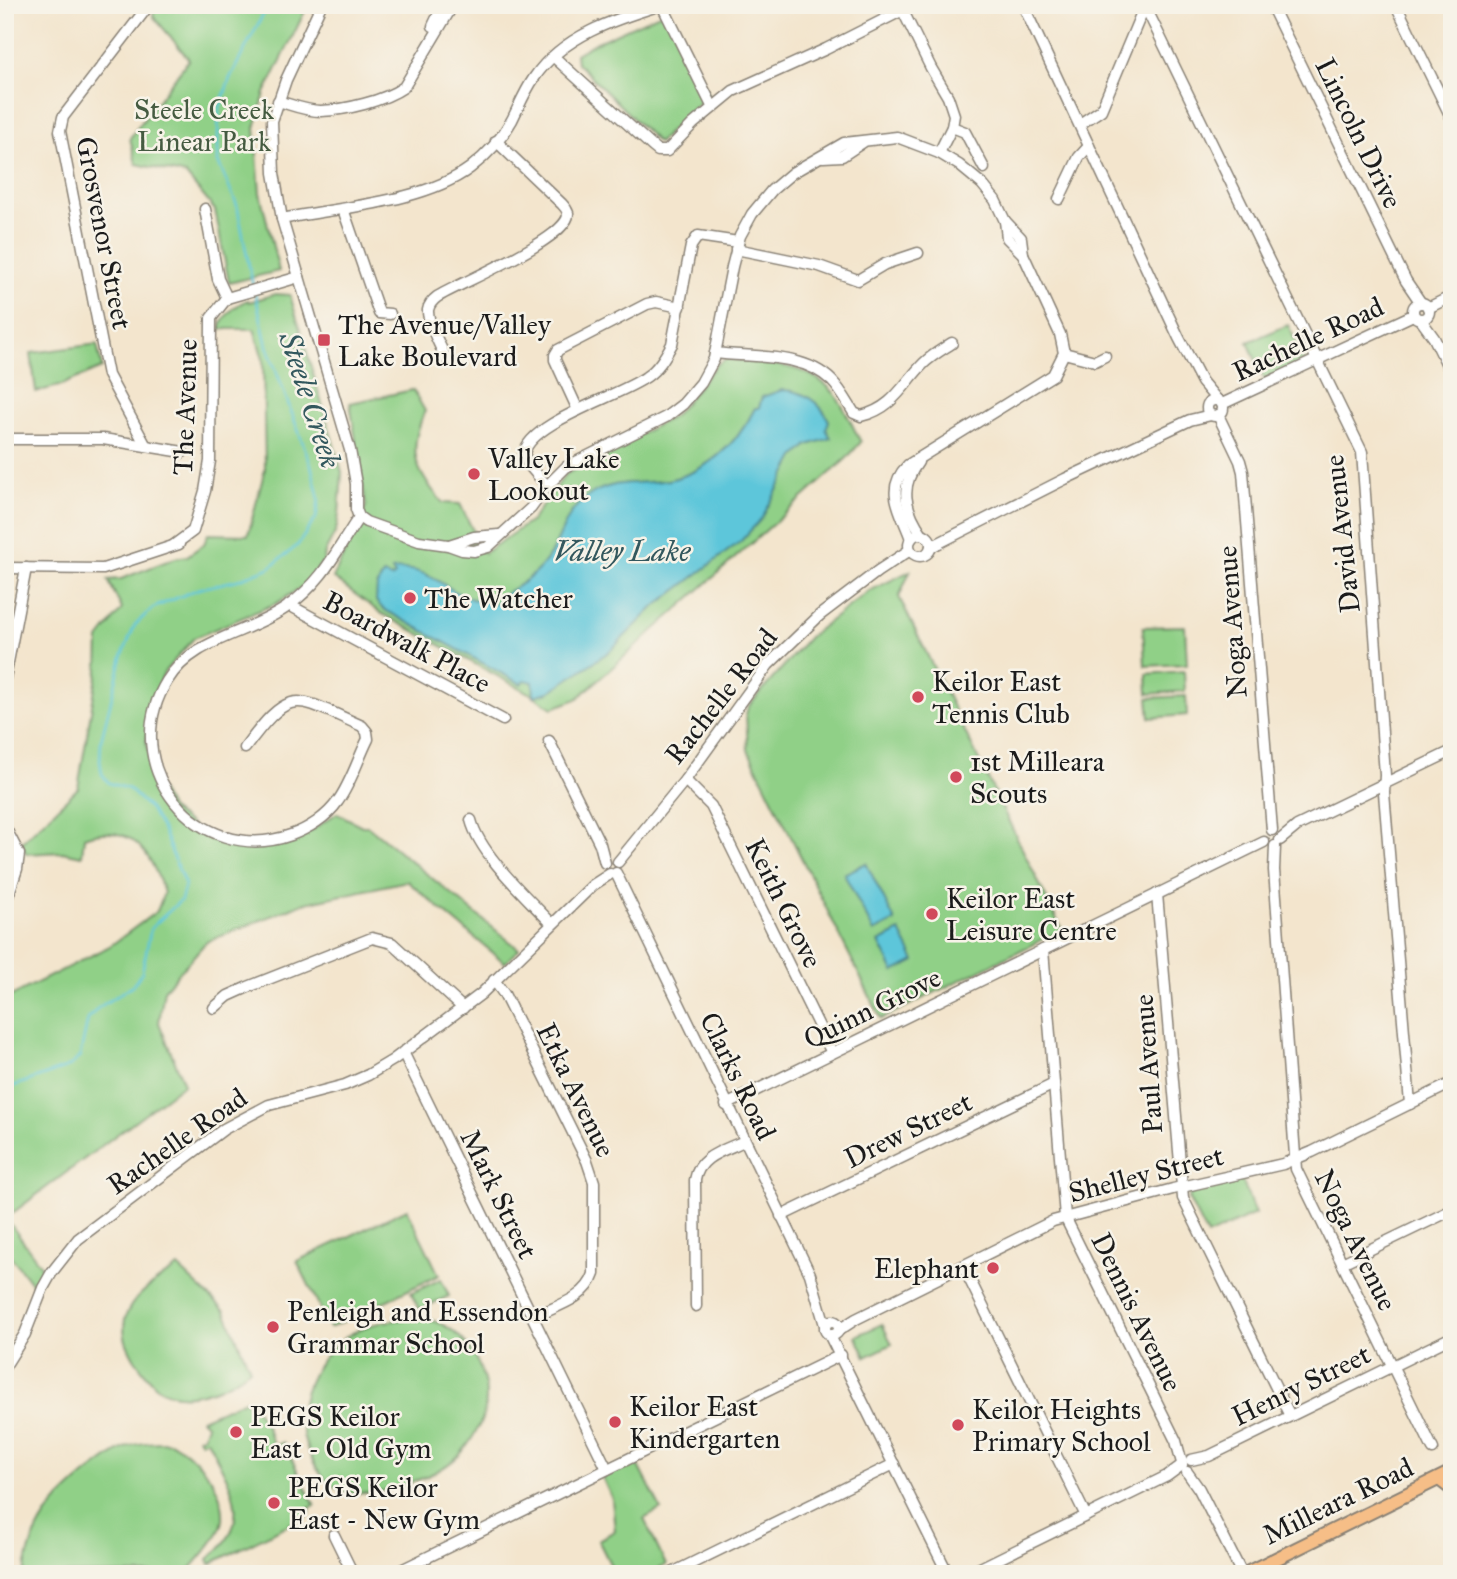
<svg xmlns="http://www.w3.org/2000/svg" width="1457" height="1579" font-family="'IM FELL Great Primer',serif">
<rect width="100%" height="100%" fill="#f7f3e8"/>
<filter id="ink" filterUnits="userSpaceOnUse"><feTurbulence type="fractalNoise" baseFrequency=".0143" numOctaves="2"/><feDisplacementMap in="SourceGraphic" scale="14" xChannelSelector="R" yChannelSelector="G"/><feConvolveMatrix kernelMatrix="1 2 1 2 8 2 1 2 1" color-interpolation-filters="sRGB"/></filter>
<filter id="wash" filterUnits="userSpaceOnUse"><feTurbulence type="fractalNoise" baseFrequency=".00686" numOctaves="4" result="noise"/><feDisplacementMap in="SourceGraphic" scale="28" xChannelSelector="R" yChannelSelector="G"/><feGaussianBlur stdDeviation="1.57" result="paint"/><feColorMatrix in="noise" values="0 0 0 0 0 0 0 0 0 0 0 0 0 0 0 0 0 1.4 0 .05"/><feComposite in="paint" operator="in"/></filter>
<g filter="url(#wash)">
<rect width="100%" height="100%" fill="#f3e5cd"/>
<g fill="#90d087" stroke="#567652" stroke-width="2">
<path d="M 155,5 L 308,5 L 265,93 L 255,128 L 260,193 L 279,271 L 229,283 L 215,210 L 186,175 L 136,164 L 130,138 L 189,59 L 153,16 Z"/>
<path d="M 666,11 L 708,95 L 658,143 L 577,63 L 576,54 L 593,44 Z"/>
<path d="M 275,294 L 290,295 L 342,472 L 339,514 L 336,531 L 325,552 L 324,561 L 303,586 L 277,603 L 194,638 L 165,671 L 150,704 L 146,740 L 153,778 L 171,810 L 209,838 L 241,847 L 275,845 L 311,831 L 337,813 L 362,826 L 368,826 L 519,949 L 505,963 L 407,881 L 301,904 L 206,942 L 164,990 L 159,1023 L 184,1084 L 6,1218 L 44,1270 L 35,1288 L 5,1249 L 5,999 L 110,946 L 157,911 L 164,893 C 151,853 132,821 84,837 L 82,856 L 62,852 L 26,854 L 22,842 L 78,788 L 98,670 L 99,639 L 122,609 L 108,580 L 121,579 L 175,558 L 187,556 L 204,544 L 208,534 L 248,535 L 265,469 L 263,359 L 254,329 L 220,329 C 223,316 236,304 248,300 L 249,302 Z"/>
<path d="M 1288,325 L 1305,360 L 1264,379 L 1248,342 Z"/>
<path d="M 97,344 L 102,368 L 59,386 L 36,392 L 31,353 Z"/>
<path d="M 726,359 C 764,364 808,362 834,393 C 845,407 852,426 861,442 L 846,459 L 577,699 L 553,708 L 529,693 L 382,614 L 333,578 L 366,506 L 350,403 L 413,390 L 425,411 C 407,452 414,469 443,503 L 460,504 L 484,553 L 531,521 L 566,474 L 674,416 L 717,364 Z"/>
<path d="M 910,571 L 899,597 L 1062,930 L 881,1019 L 748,750 L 746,714 L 748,707 L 809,637 L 869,591 Z"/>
<path d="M 1185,626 L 1187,664 L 1145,666 L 1143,627 Z"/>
<path d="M 1184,671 L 1185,691 L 1148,694 L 1147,674 Z"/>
<path d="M 1186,696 L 1187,715 L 1150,718 L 1148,698 Z"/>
<path d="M 1241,1177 L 1255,1214 L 1207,1236 L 1189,1200 L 1190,1194 L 1195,1189 Z"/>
<path d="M 407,1209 L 439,1275 L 330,1328 L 297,1261 Z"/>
<path d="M 178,1267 L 225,1311 L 250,1369 C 227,1388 181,1408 155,1385 C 148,1378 141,1368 135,1360 C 127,1346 122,1336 125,1319 C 131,1295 159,1280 178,1267 Z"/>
<path d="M 441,1279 L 449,1296 L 419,1310 L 411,1293 Z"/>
<path d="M 410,1319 C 418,1320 429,1319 436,1322 C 468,1333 491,1375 485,1409 C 482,1423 472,1440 463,1451 C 447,1470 421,1480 398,1487 C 382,1492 357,1497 341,1490 C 325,1484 317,1470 310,1455 C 287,1408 313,1353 358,1330 C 375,1322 392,1320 410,1319 Z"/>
<path d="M 882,1324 L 892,1344 L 866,1357 L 856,1336 Z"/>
<path d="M 245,1400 L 249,1406 L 253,1405 L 266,1426 L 274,1446 L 283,1442 L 315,1506 L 309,1508 L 310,1512 L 308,1515 L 210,1564 L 208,1559 C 259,1520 227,1480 207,1439 L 201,1442 L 198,1437 L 203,1436 L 207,1425 L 201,1419 Z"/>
<path d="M 170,1442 C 197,1456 225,1486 223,1520 C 221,1536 197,1561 186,1574 L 24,1574 C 32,1525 53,1501 90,1471 C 101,1463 114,1452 127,1447 C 141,1442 156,1442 170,1442 Z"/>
<path d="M 636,1460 L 661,1509 L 644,1519 L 666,1565 L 648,1574 L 615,1574 L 598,1540 L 615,1531 L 612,1499 L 602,1477 Z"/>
</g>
<g fill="#5dc6da" stroke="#3c717b" stroke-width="2">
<path d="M 782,390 C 802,390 821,402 829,421 L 826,429 L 831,438 L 808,445 L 795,457 L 762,518 L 741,541 L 653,608 L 610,651 L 549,692 L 534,696 L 533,682 L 525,680 L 521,684 L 383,609 L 376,601 L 377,585 L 384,574 L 391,578 L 395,575 L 392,570 C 436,563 457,607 486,599 L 488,606 L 497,603 L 498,598 C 519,586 539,574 551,553 C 566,528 565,510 593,493 C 616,480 636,484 661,481 C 703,476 738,444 755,408 L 759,408 L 762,397 Z"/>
<path d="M 866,863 L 895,921 L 874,932 L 844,874 Z"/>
<path d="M 900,931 L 915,961 L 894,972 L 879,942 Z"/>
</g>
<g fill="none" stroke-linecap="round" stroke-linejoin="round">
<g stroke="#5dc6da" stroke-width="2.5">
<path d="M 253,286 L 237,205 L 218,162 L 218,136 L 219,110 L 230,78 L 268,5"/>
<path d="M 5,1093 L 11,1087 L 71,1066 L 80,1056 L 88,1019 L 98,1008 L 133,985 L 142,972 L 151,928 L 181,900 L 185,885 L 163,831 L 150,809 L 129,789 L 109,783 L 102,774 L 100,761 L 101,740 L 122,657 L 135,625 L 153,608 L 198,589 L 237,580 L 269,568 L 297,546 L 316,518 L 319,499 L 311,465 L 267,346 L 255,293"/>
</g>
</g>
</g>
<g filter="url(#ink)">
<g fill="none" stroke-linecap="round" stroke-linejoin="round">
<g stroke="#888074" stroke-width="13">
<g id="minor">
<path d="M 321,5 L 286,80 L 272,121 L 274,173 L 282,219 L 350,450 L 356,484 L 356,509 L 359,517 L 366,522 L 419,541 L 448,545 L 462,550 L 474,551 L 488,547 L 531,508 L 547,486 L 566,467 L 666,417 L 683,404 L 701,383 L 714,359 L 732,267 L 740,236 L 752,214 L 772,190 L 792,173 L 844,143 L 897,137 L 939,153 L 959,165 L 982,184 L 995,200 L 1005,221 L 1021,238 L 1023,254"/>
<path d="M 662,5 L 712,106"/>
<path d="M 900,5 L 931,68 L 948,97 L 954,115 L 952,127 L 939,153"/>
<path d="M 1023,5 L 1179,338 L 1202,382 L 1217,400"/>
<path d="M 1271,5 L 1406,281 L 1421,303"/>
<path d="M 1396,5 L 1452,119"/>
<path d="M 1145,6 L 1362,452 L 1385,775 L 1384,793 L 1410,1104"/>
<path d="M 433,26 L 443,5"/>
<path d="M 554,57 L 653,147 L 658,151 L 667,151 L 693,124 L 733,91 L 826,49 L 903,10"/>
<path d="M 278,101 C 292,105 306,111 321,111 C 346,110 384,101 404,87 L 453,5"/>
<path d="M 1080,124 L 1101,110 L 1145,5"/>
<path d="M 952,127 L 965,132 L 984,168"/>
<path d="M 823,157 L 842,156 L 863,142"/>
<path d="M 1059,199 L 1079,157 L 1089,146"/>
<path d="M 205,209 L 218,279 L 227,298"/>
<path d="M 343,209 L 379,313 L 390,314"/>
<path d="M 282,219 C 339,207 423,203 470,168 C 486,156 502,138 512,120 C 519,106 525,91 534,78 C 562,36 615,19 661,5"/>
<path d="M 736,249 L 819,266 L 858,280 L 885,264 L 918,253"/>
<circle cx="1421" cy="311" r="8"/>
<path d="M 1428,308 L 1452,296"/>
<path d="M 1421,320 L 1434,338 L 1452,375"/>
<path d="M 715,353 C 753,358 803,352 832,381 C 841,390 847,402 854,413 L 861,416 C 894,408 903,384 924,363 C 932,355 943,349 952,343"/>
<path d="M 1064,353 L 1095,361 L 1105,356"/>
<path d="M 447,361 C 442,349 427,322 428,310 C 429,305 433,300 437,297 C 457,284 571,238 568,213 C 567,210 564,206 562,204 L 496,141"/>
<circle cx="1215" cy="408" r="8"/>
<path d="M 1222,404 L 1413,315"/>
<path d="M 578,410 L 555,360 L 555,355 L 558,350 L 647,304 L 656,302 L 680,307"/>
<path d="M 1218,415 L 1240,461 L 1243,472 L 1272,830"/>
<path d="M 5,439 L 103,439 L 183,452"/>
<path d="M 146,446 L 108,375 L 60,131 L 63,117 L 149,5"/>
<path d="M 918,462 C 899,487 905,509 922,534"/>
<path d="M 547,486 L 528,464 L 524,454 C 529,422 620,396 646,377 C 658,369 665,357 672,344 L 691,246 L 698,236 L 738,242"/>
<circle cx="920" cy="545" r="11"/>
<path d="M 911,539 C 902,512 883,490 908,465 L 1053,375 L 1064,353 L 1060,334 L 1023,254 L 1007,238 L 1005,221"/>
<path d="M 174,545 L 193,531 L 205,491 L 210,461 L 211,318 L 227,298 L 299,277"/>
<path d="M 449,545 L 474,537 L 499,535"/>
<path d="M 931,547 L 1065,479 L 1190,420 L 1211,415"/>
<path d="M 5,568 L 103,569 L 179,544"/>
<path d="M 289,605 L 503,720"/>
<path d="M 5,678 L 26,568"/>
<path d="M 549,741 L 600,844 L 605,863"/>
<path d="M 245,748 C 292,684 296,697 362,726 L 367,732 L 368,739 C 358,759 351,783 338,801 C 327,817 308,829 291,835 C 198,868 115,765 167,681 C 193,638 249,634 287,607 C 324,580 335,553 359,517"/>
<path d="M 685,780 L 711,806 L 832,1053"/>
<path d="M 471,820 C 480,855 527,897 552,924"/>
<path d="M 5,827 L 19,854 L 17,869 L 5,905"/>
<path d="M 1280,840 L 1297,826 L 1452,751"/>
<path d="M 1275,846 L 1274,870 L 1296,1169 L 1433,1449"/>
<path d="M 618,862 L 685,780 L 768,665 L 820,615 L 878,571 L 910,550"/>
<path d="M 616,873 L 810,1274 L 825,1325"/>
<path d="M 1157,894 L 1183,1198 L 1290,1416"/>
<path d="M 1043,950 L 1065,1217 L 1176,1441 L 1182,1463"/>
<path d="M 494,980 L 504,994 L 587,1161 L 594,1182 L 594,1274 C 586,1299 556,1306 534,1317"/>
<path d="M 214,1008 L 228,996 L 248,987 L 372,938 L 392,943 L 463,1008"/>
<path d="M 403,1052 L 607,1469"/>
<path d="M 726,1105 L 1264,842"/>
<path d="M 781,1216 L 1054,1084"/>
<path d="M 1342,1263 L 1452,1210"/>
<path d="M 963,1266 L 1086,1516"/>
<path d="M 696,1306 L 695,1180 C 699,1156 723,1151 744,1141"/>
<circle cx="832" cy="1328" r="7"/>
<path d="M 839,1330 L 856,1319 L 1053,1221 L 1173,1189 L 1283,1164 L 1312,1152 L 1452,1083"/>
<path d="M 829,1334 L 948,1574"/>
<path d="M 5,1366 L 25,1334 L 43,1288 L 52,1272 L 78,1239 L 224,1129 L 269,1105 L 345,1085 L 368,1075 L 393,1060 L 481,994 L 593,885 L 610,874"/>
<path d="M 1191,1460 L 1209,1456 L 1452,1337"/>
<path d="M 1187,1472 L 1199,1489 L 1242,1574"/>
<path d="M 334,1535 L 353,1574"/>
<path d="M 393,1574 L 841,1355"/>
<path d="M 670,1574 L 894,1464"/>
<path d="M 968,1574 L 1167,1476 L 1182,1465"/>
</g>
</g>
<g stroke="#888074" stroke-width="16">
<g id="major">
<path d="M 1439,1479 L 1452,1489"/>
<path d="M 1245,1574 L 1452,1472"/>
</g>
</g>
<use href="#minor" stroke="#fff" stroke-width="10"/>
<use href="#major" stroke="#f6be87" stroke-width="12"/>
</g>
</g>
<g fill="#d1495b" stroke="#f7f3e8" stroke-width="2.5">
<rect x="317" y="333" width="14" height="14" rx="3.5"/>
<circle cx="474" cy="474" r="7"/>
<circle cx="410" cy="598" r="7"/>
<circle cx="918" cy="697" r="7"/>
<circle cx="956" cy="777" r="7"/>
<circle cx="932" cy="914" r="7"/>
<circle cx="993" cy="1268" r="7"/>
<circle cx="273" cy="1327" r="7"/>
<circle cx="615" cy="1422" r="7"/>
<circle cx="958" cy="1425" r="7"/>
<circle cx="236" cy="1432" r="7"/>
<circle cx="274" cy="1503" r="7"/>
</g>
<g text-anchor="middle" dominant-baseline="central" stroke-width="5" stroke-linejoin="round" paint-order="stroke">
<g font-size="28" fill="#455b41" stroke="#f7f3e8">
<text x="204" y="109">Steele Creek<tspan x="204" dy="32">Linear Park</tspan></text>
</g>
<g font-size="28" fill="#1c1c1c" stroke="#f7f3e8">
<text transform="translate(1359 133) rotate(64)">Lincoln Drive</text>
<text transform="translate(104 233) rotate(79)">Grosvenor Street</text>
<text transform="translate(1308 339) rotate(-25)">Rachelle Road</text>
<text transform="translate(185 407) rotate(-88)">The Avenue</text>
<text transform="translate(1342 534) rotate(-96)">David Avenue</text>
<text transform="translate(1232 622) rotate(-94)">Noga Avenue</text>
<text transform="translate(407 642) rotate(28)">Boardwalk Place</text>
<text transform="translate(721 696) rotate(-52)">Rachelle Road</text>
<text transform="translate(784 903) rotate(64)">Keith Grove</text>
<text transform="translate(872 1008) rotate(-26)">Quinn Grove</text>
<text transform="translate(1148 1064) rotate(-94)">Paul Avenue</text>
<text transform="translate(738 1076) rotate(64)">Clarks Road</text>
<text transform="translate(576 1090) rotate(64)">Etka Avenue</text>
<text transform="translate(908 1130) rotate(-26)">Drew Street</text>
<text transform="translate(177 1141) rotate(-35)">Rachelle Road</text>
<text transform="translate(1146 1174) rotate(-14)">Shelley Street</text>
<text transform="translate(499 1194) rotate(64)">Mark Street</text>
<text transform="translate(1356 1240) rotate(64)">Noga Avenue</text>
<text transform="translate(1137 1312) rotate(64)">Dennis Avenue</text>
<text transform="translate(1301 1385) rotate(-26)">Henry Street</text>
<text transform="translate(1338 1501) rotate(-26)">Milleara Road</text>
</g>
<g font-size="28" fill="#1c1c1c" stroke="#f7f3e8" text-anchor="start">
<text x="338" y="324">The Avenue/Valley<tspan x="338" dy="32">Lake Boulevard</tspan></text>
<text x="488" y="458">Valley Lake<tspan x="488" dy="32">Lookout</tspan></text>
<text x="424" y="598">The Watcher</text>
<text x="932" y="681">Keilor East<tspan x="932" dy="32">Tennis Club</tspan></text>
<text x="970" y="761">1st Milleara<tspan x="970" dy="32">Scouts</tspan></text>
<text x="946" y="898">Keilor East<tspan x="946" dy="32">Leisure Centre</tspan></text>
<text x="979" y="1268" text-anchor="end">Elephant</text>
<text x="287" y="1311">Penleigh and Essendon<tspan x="287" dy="32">Grammar School</tspan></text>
<text x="629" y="1406">Keilor East<tspan x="629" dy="32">Kindergarten</tspan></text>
<text x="972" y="1409">Keilor Heights<tspan x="972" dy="32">Primary School</tspan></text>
<text x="250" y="1416">PEGS Keilor<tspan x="250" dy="32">East - Old Gym</tspan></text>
<text x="288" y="1487">PEGS Keilor<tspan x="288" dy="32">East - New Gym</tspan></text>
</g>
<g font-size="30" font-style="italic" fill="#33585e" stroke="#f7f3e8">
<text transform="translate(310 400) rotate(72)">Steele Creek</text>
<text x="622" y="551">Valley Lake</text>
</g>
</g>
<rect width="1457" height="1579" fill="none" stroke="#f7f3e8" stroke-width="28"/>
</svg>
